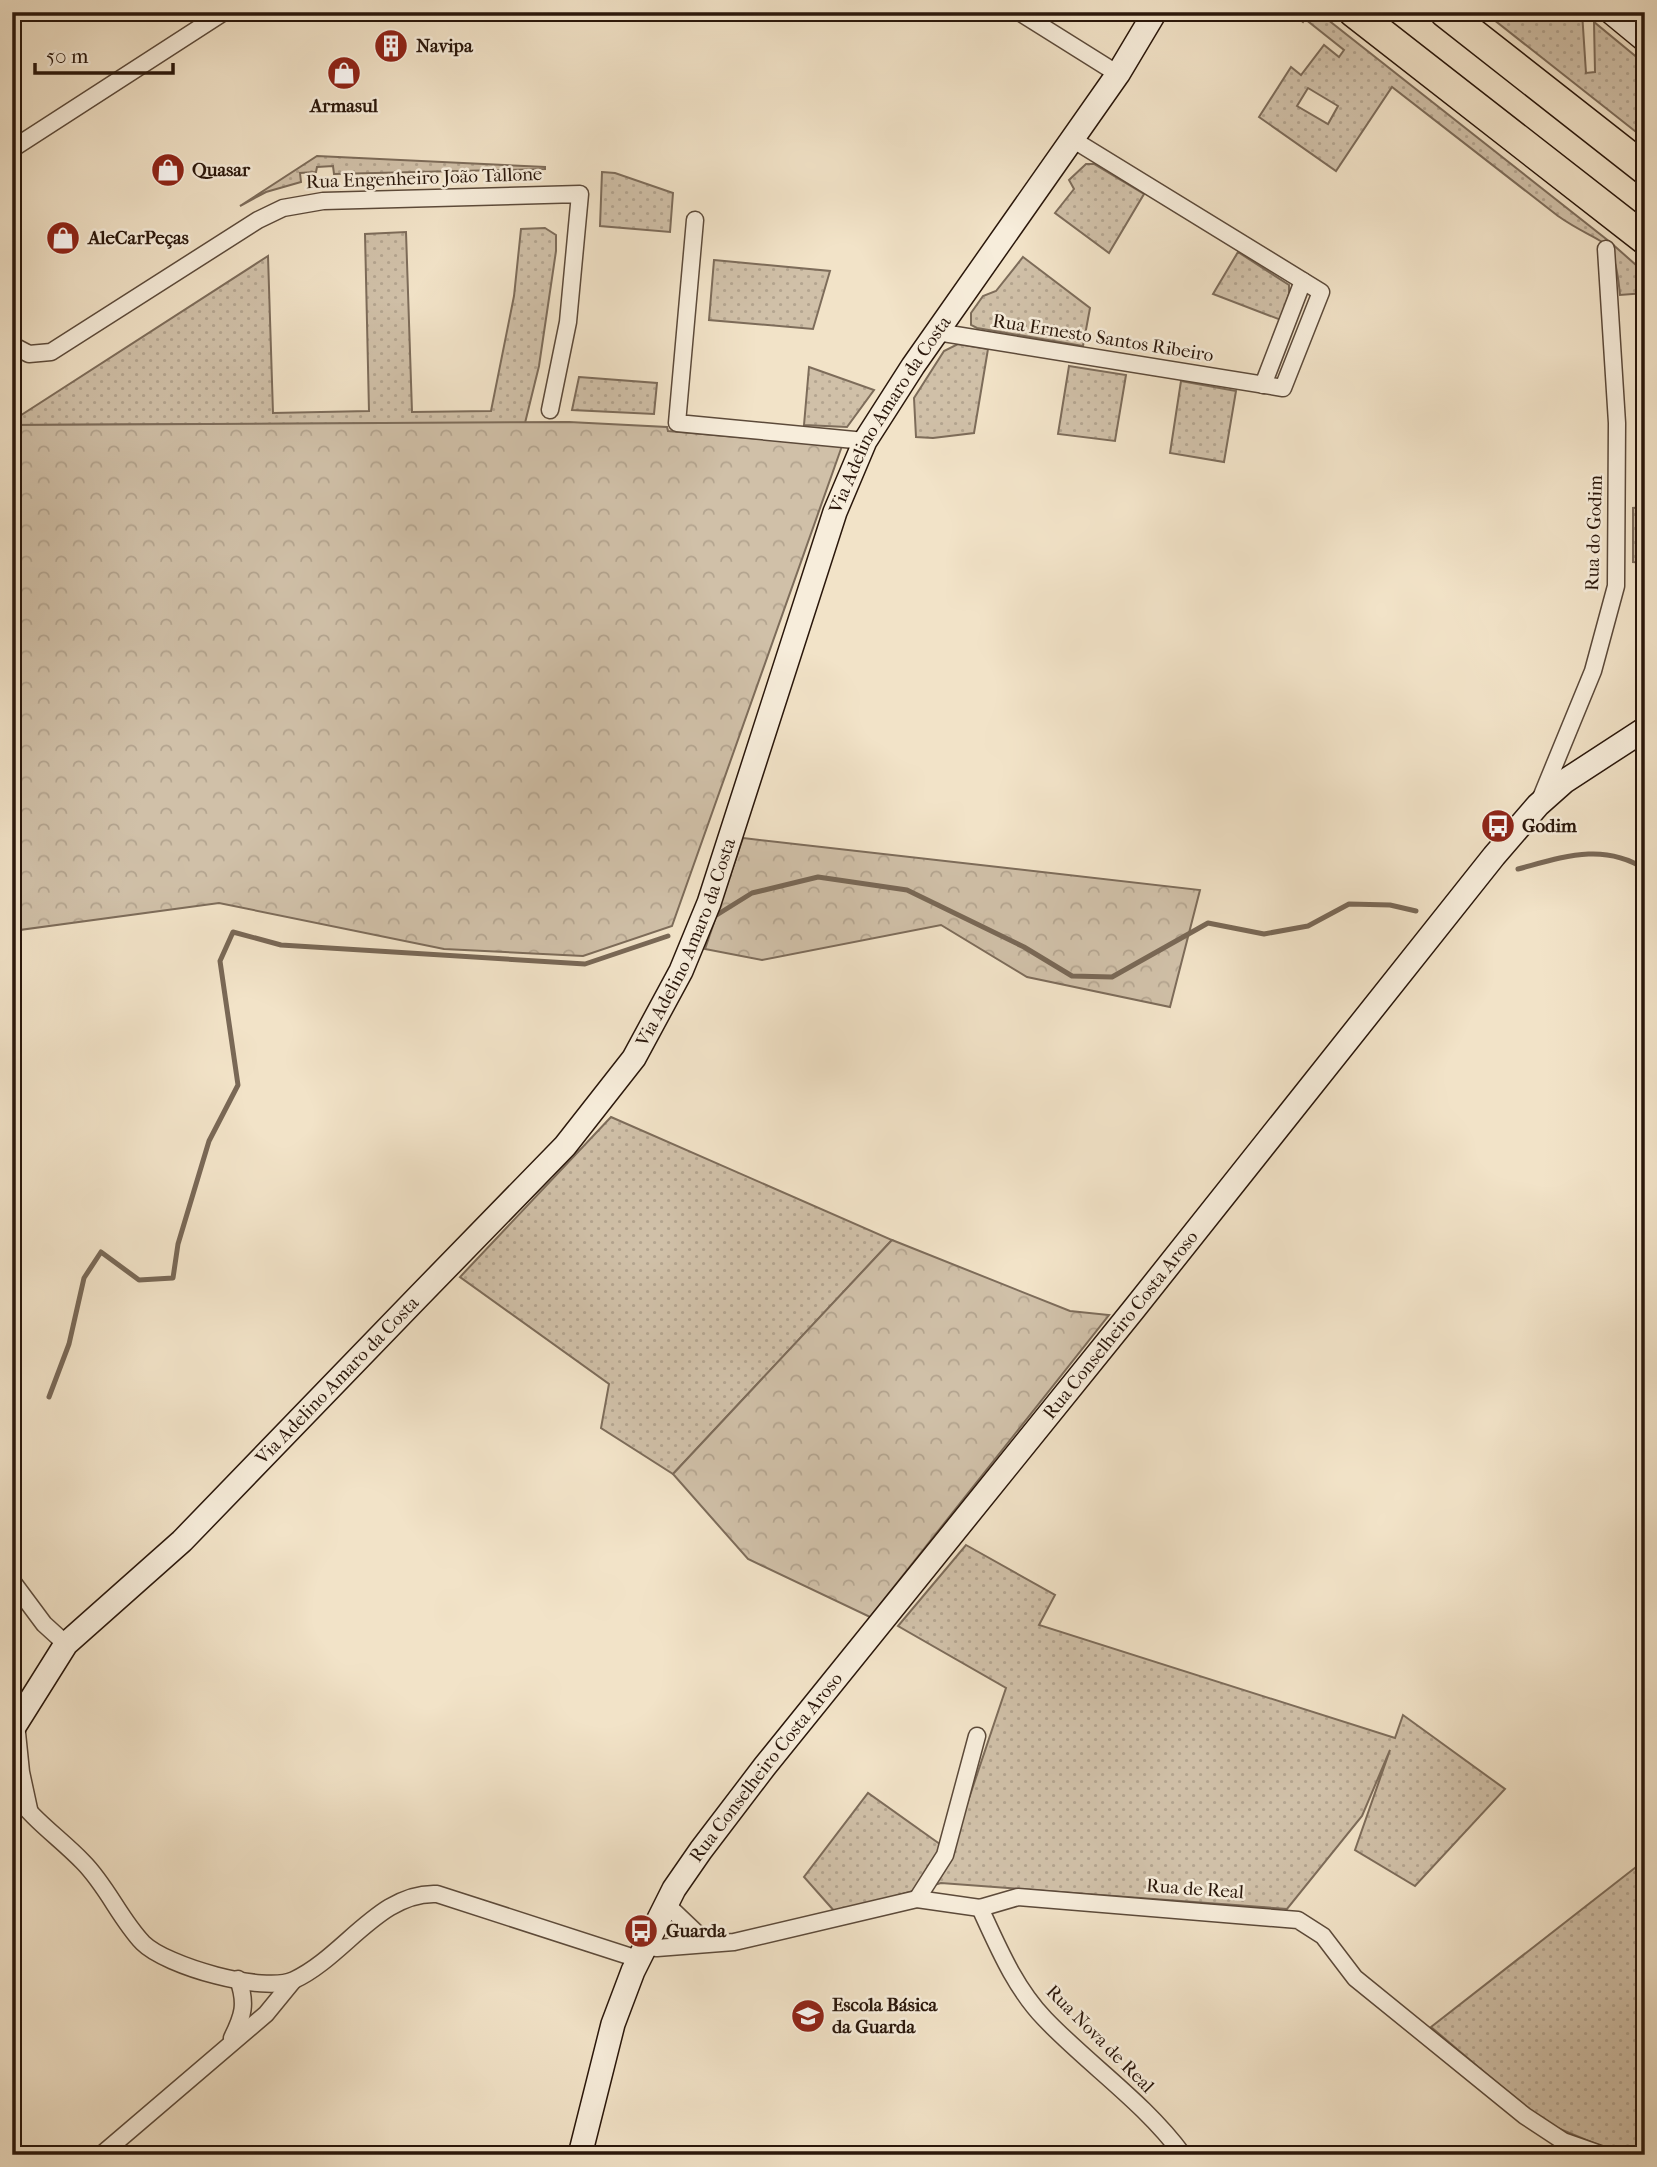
<svg xmlns="http://www.w3.org/2000/svg" width="1657" height="2167" font-family="'IM FELL French Canon',serif">
<defs>
<pattern id="grass-dots" width="8" height="8" patternUnits="userSpaceOnUse" patternTransform="scale(1.75)"><rect width="8" height="8" fill="#d0c0a8"/><path d="M2 2h.1M6 6h.1" fill="none" stroke="#b3a48f" stroke-width="1.8" stroke-linecap="round"/></pattern>
<pattern id="forest-crowns" width="20" height="18" patternUnits="userSpaceOnUse" patternTransform="scale(1.75)"><rect width="20" height="18" fill="#d0c0a8"/><path d="M2 6a3 3 0 1 1 6 0M12 15a3 3 0 1 1 6 0" fill="none" stroke="#b3a48f"/></pattern>
</defs>
<rect width="100%" height="100%" fill="#f2e3c8"/>
<filter id="stains"><feTurbulence type="fractalNoise" baseFrequency=".00286" numOctaves="4"/><feColorMatrix values="0 0 0 0 .2 0 0 0 0 .09 0 0 0 0 .02 0 0 0 .5 -.17"/></filter>
<radialGradient id="worn" r=".72"><stop offset=".6" stop-color="#630" stop-opacity="0"/><stop offset="1" stop-color="#630" stop-opacity=".3"/></radialGradient>
<g fill="url(#grass-dots)" stroke="#7d6c5a" stroke-width="2" fill-rule="evenodd">
<path d="M 1290,12 L 1318,12 L 1610,242 L 1645,273 L 1645,293 L 1620,295 C 1614,231 1605,249 1558,216 L 1392,87 L 1336,171 L 1259,117 L 1291,67 L 1301,75 L 1324,45 L 1339,57 L 1344,50 L 1305,19 L 1303,22 ZM 1308,88 L 1338,106 L 1328,124 L 1297,106 Z"/>
<path d="M 1484,12 L 1582,12 L 1586,73 L 1595,72 L 1594,22 L 1645,64 L 1645,139 Z"/>
<path d="M 317,156 L 545,167 L 545,169 L 334,174 L 333,166 L 317,167 L 316,172 L 300,173 L 301,182 L 266,192 L 240,206 Z"/>
<path d="M 1086,164 L 1094,164 L 1144,194 L 1109,253 L 1055,213 L 1074,189 L 1069,180 Z"/>
<path d="M 602,172 L 615,173 L 673,193 L 670,232 L 600,226 Z"/>
<path d="M 545,228 L 556,235 L 556,251 L 539,366 L 525,423 L 12,425 L 12,421 L 268,256 L 273,413 L 369,411 L 365,234 L 406,232 L 412,412 L 491,411 L 514,296 L 521,229 Z"/>
<path d="M 1238,252 L 1289,285 L 1289,294 L 1281,320 L 1213,294 Z"/>
<path d="M 1023,257 L 1090,308 L 1083,346 L 977,328 L 971,325 L 971,313 L 983,296 L 996,291 Z"/>
<path d="M 714,260 L 830,271 L 813,329 L 709,320 Z"/>
<path d="M 958,344 L 988,349 L 974,433 L 933,438 L 916,437 L 914,398 L 944,351 Z"/>
<path d="M 1069,366 L 1126,375 L 1115,441 L 1058,434 Z"/>
<path d="M 809,367 L 874,390 L 847,427 L 804,425 Z"/>
<path d="M 579,377 L 657,383 L 654,414 L 572,410 Z"/>
<path d="M 1181,381 L 1236,391 L 1224,462 L 1170,453 Z"/>
<path d="M 1645,507 L 1645,563 L 1633,562 L 1633,508 Z"/>
<path d="M 611,1117 L 892,1240 L 673,1474 L 601,1428 L 609,1384 L 460,1277 Z"/>
<path d="M 966,1545 L 1055,1595 L 1039,1625 L 1395,1738 L 1403,1715 L 1505,1789 L 1415,1886 L 1355,1850 L 1390,1750 L 1362,1816 L 1287,1909 L 941,1883 L 836,1913 L 804,1877 L 868,1793 L 951,1852 L 1006,1688 L 898,1626 Z"/>
<path d="M 1645,1860 L 1645,2148 L 1608,2149 L 1543,2122 L 1431,2027 Z"/>
</g>
<g fill="url(#forest-crowns)" stroke="#7d6c5a" stroke-width="2">
<path d="M 569,422 L 667,427 L 668,431 L 842,446 L 672,926 L 583,956 L 444,949 L 219,903 L 12,931 L 12,425 Z"/>
<path d="M 743,838 L 1200,890 L 1170,1007 L 1027,977 L 941,925 L 762,960 L 705,949 Z"/>
<path d="M 892,1240 L 1070,1311 L 1109,1315 L 870,1617 L 748,1559 L 673,1474 Z"/>
</g>
<g fill="none" stroke-linecap="round" stroke-linejoin="round">
<g stroke="#796856" stroke-width="5">
<path d="M 1518,869 C 1563,857 1603,842 1645,869"/>
<path d="M 715,916 L 752,893 L 818,877 L 907,890 L 1024,947 L 1072,976 L 1112,977 L 1208,923 L 1264,934 L 1308,926 L 1349,904 L 1390,905 L 1416,911"/>
<path d="M 49,1397 L 69,1344 L 84,1278 L 101,1252 L 139,1280 L 173,1278 L 178,1244 L 209,1141 L 238,1085 L 220,961 L 233,932 L 281,945 L 585,964 L 668,936"/>
</g>
<g stroke="#5c4a3a" stroke-width="19">
<g id="street">
<path d="M 1019,12 L 1118,74"/>
<path d="M 12,149 L 224,12"/>
<path d="M 695,220 L 677,423 L 865,441"/>
<path d="M 937,332 L 1283,388 L 1321,292 L 1072,139"/>
<path d="M 12,345 L 29,354 L 51,352 L 258,220 L 283,208 L 323,201 L 580,194 L 568,322 L 550,410"/>
<path d="M 1263,385 L 1303,281"/>
<path d="M 1540,800 L 1593,671 L 1616,586 L 1617,423 L 1606,249"/>
<path d="M 12,1581 L 44,1624 L 66,1644"/>
<path d="M 16,1723 L 21,1772 L 29,1809"/>
<path d="M 12,1790 C 32,1820 59,1837 83,1862 C 107,1886 120,1919 143,1943 C 166,1966 264,1994 294,1980 C 344,1957 380,1891 437,1894 L 638,1959"/>
<path d="M 917,1899 L 945,1855 L 977,1736"/>
<path d="M 666,1904 L 707,1943"/>
<path d="M 980,1908 C 998,1947 1015,1988 1045,2019 C 1089,2065 1145,2103 1183,2155"/>
<path d="M 644,1946 L 657,1948 L 734,1942 L 917,1899 L 980,1908 L 1018,1897 L 1298,1920 L 1323,1936 L 1355,1978 L 1525,2116 L 1563,2141 L 1603,2155"/>
<path d="M 232,2038 C 243,2016 247,2004 238,1979"/>
<path d="M 101,2155 L 266,2014 L 293,1981"/>
</g>
</g>
<g stroke="#2a170b" stroke-width="26">
<g id="secondary">
<path d="M 1611,12 L 1645,40"/>
<path id="s1" d="M 12,1730 L 66,1644 L 182,1541 L 416,1299 L 565,1146 L 634,1058 L 681,971 L 709,903 L 835,512 L 865,441 L 913,366 L 1118,74 L 1155,12"/>
<path id="s2" d="M 580,2155 L 613,2024 L 633,1971 L 674,1889 L 701,1850 L 765,1766 L 1134,1309 L 1494,856 L 1538,805 L 1565,781 L 1645,729"/>
</g>
</g>
<g stroke="#2a170b" stroke-width="33">
<g id="highway">
<path d="M 1354,12 L 1645,239"/>
<path d="M 1445,12 L 1645,169"/>
</g>
</g>
<use href="#street" stroke="#f7eddb" stroke-width="16"/>
<use href="#secondary" stroke="#f7eddb" stroke-width="23"/>
<use href="#highway" stroke="#f2e3c8" stroke-width="30"/>
</g>
<defs>
<g id="building-disc" transform="scale(1.75)"><circle r="9.5" fill="#8f2418" stroke="#f7eddb"/><path d="M-4-6H4V6H1V3H-1V6H-4ZM-2.5-4.3h1.7v1.8h-1.7ZM.8-4.3h1.7v1.8H.8ZM-2.5-1h1.7V.8h-1.7ZM.8-1h1.7V.8H.8Z" fill="#fff"/></g>
<g id="shop-disc" transform="scale(1.75)"><circle r="9.5" fill="#8f2418" stroke="#f7eddb"/><path d="M-5-2.5h2.3a2.7 3.5 0 0 1 5.4 0H5L5.5 6h-11ZM-1.5-2.5h3a1.5 2.3 0 0 0-3 0Z" fill="#fff"/></g>
<g id="bus-disc" transform="scale(1.75)"><circle r="9.5" fill="#8f2418" stroke="#f7eddb"/><path d="M-5-6H5V4H4V6H2V4H-2V6H-4V4H-5ZM-3.5-4V0h7V-4ZM-3.5 1.2v1.5H-2V1.2ZM2 1.2v1.5H3.5V1.2Z" fill="#fff"/></g>
<g id="school-disc" transform="scale(1.75)"><circle r="9.5" fill="#8f2418" stroke="#f7eddb"/><path d="M0-5L7-2L0 1L-7-2ZM-4 1L0 2.5L4 1V4Q0 6-4 4Z" fill="#fff"/></g>
</defs>
<g fill-rule="evenodd">
<use href="#building-disc" x="391" y="46"/>
<use href="#shop-disc" x="344" y="73"/>
<use href="#shop-disc" x="168" y="170"/>
<use href="#shop-disc" x="63" y="238"/>
<use href="#bus-disc" x="1498" y="826"/>
<use href="#bus-disc" x="641" y="1931"/>
<use href="#school-disc" x="808" y="2016"/>
</g>
<g text-anchor="middle" dominant-baseline="central" stroke-width="5" stroke-linejoin="round" paint-order="stroke">
<g font-size="19" font-weight="bold" fill="#2a170b" stroke="#f7eddb" text-anchor="start">
<text x="416" y="46">Navipa</text>
<text x="344" y="106" text-anchor="middle">Armasul</text>
<text x="192" y="170">Quasar</text>
<text x="88" y="238">AleCarPeças</text>
<text x="1522" y="826">Godim</text>
<text x="666" y="1931">Guarda</text>
<text x="832" y="2005">Escola Básica<tspan x="832" dy="22">da Guarda</tspan></text>
</g>
<g font-size="19" fill="#2a170b" stroke="#f7eddb">
<text transform="translate(424 178) rotate(-2)">Rua Engenheiro João Tallone</text>
<text transform="translate(1103 338) rotate(9)">Rua Ernesto Santos Ribeiro</text>
<text stroke="none"><textPath href="#s1" startOffset="1614">Via Adelino Amaro da Costa</textPath></text>
<text transform="translate(1594 533) rotate(-88)">Rua do Godim</text>
<text stroke="none"><textPath href="#s1" startOffset="1046">Via Adelino Amaro da Costa</textPath></text>
<text stroke="none"><textPath href="#s2" startOffset="1003">Rua Conselheiro Costa Aroso</textPath></text>
<text stroke="none"><textPath href="#s1" startOffset="480">Via Adelino Amaro da Costa</textPath></text>
<text stroke="none"><textPath href="#s2" startOffset="436">Rua Conselheiro Costa Aroso</textPath></text>
<text transform="translate(1195 1889) rotate(4)">Rua de Real</text>
<text transform="translate(1100 2039) rotate(45)">Rua Nova de Real</text>
</g>
</g>
<rect width="1657" height="2167" fill="none" stroke="#f2e3c8" stroke-width="42"/>
<rect x="14" y="14" width="1629" height="2139" fill="none" stroke="#2a170b" stroke-width="3.5"/>
<rect x="21" y="21" width="1615" height="2125" fill="none" stroke="#2a170b" stroke-width="2"/>
<path d="M35 63v10h138v-10" fill="none" stroke="#2a170b" stroke-width="3.5"/>
<text x="46" y="63" font-size="21" fill="#2a170b" stroke="#f7eddb" stroke-width="5" paint-order="stroke">50 m</text>
<rect width="100%" height="100%" filter="url(#stains)"/>
<rect width="100%" height="100%" fill="url(#worn)"/>
</svg>
